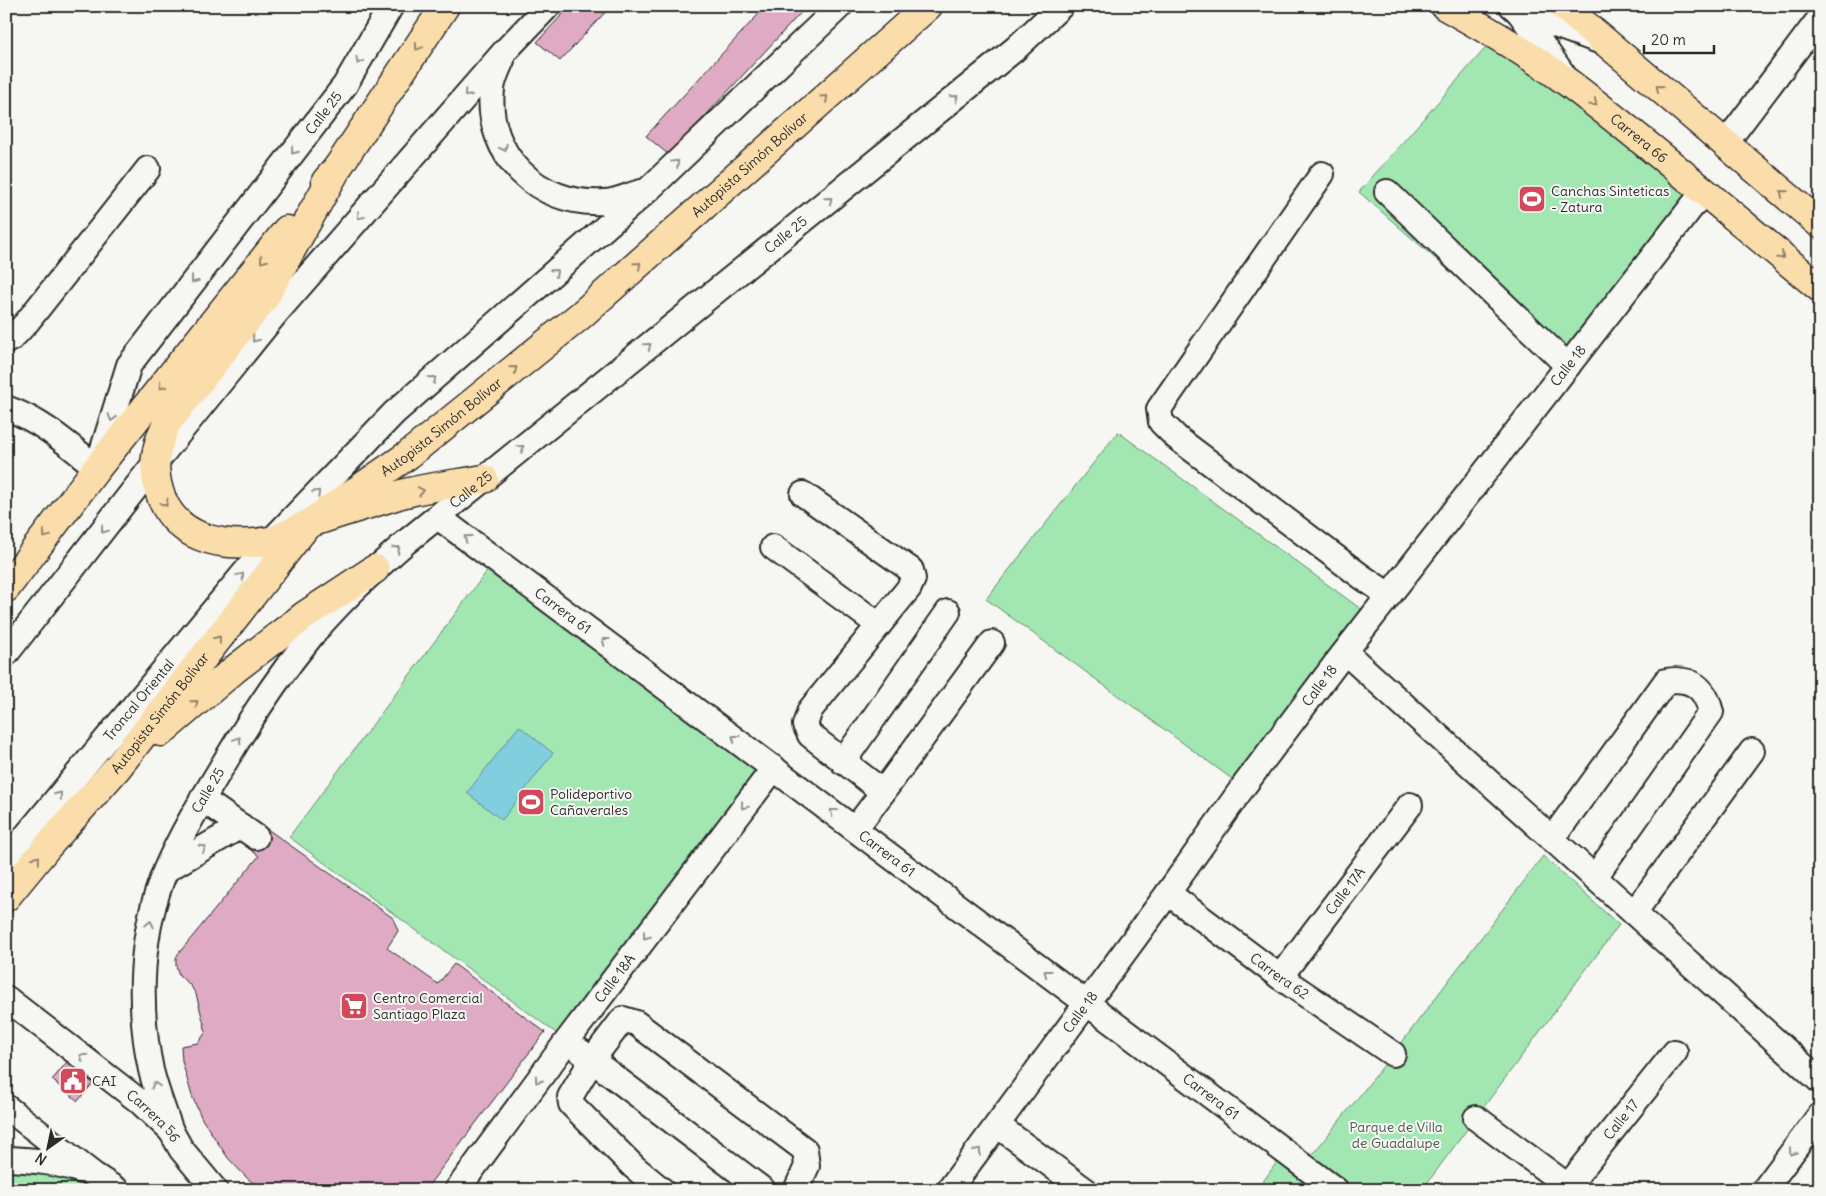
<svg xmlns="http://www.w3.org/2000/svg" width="1826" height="1196" font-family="Delius,sans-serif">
<rect width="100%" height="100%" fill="#f6f6f2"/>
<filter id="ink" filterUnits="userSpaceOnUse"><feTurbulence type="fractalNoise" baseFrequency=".02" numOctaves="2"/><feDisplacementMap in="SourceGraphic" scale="10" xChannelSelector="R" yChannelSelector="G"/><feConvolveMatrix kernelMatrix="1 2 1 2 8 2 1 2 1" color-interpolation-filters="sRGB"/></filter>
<g filter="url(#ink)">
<g fill="#a2e7b2" stroke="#66896e">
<path d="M 1497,35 L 1704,191 L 1564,371 L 1359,192 Z"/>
<path d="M 1118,432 L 1372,617 L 1243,787 L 986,599 Z"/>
<path d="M 496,559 L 774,768 L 567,1041 L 289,837 Z"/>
<path d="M 1543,856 L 1619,925 L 1422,1190 L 1257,1190 L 1285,1151 L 1304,1165 L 1393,1054 Z"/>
<path d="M 6,1159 L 94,1175 L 81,1190 L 6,1190 Z"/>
</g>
<path fill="#81cedf" stroke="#5f8d97" d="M 519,726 L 553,753 L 502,820 L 467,793 Z"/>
<g fill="#dfaac4" stroke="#2b2b2b">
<path d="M 570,6 L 611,6 L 560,61 L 537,42 Z"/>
<path d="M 766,6 L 807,6 L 669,155 L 646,136 Z"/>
<path d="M 263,826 L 393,918 L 398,931 L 387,948 L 438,984 L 454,964 L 545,1032 L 425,1190 L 262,1190 L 247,1178 L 228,1158 L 202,1119 L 192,1096 L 182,1061 L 181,1046 L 198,1043 L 206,1032 L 196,994 L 190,985 L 179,975 L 176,966 L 176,958 L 178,954 L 259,856 L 248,848 Z"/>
<path d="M 67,1062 L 93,1083 L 78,1101 L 52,1080 Z"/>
</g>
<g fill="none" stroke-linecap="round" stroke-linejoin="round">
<g stroke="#2b2b2b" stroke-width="28">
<g id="minor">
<path d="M 1512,6 L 1519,12 L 1565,77"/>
<path d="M 1519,12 L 1602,42"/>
<path d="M 502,60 C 498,69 493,79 492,89 C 485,156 539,206 604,202 C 616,202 629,195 641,192"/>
<path d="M 1725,144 L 1820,18"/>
<path d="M 1322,174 L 1168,396 L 1159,409 L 1161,422 L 1177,438 L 1362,577 L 1389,595"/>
<path d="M 1387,192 L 1568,366"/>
<path d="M 6,341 L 12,338 L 27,322 L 148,169"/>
<path id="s1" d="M 6,408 C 41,420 69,445 97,468 L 129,365 L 345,85 L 391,6"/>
<path d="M 803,494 L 911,570 L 913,579 L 909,588 L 810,710 L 805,725 L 810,735 L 883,792 L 992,643"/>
<path id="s2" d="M 438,517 L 1336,1190"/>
<path d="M 773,547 L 879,625"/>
<path d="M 1345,652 L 1820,1081"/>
<path d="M 6,654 L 155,463 L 277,312 L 505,51 L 548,6"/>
<path d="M 843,762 L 948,612"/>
<path d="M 202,799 L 256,837"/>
<path d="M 855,829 L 883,792"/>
<path d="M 1552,839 L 1666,681 C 1691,677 1705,687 1711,712 L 1595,877"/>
<path id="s3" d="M 6,860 L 271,541 L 394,413 L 649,189 L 840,6"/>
<path d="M 166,870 L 241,826"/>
<path id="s4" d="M 1168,893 L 1280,977 L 1393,1054"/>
<path d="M 1634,913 L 1752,751"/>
<path id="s5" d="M 1280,977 L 1410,805"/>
<path id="s6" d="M 6,998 L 139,1101 L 171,1131 L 181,1149 L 215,1190"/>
<path d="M 580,1051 L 763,1190"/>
<path d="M 6,1107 L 94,1175 L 117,1190"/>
<path d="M 1476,1118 L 1573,1190"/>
<path d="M 997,1125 L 1085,1190"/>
<path id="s7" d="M 171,1131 C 164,1111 156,1091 151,1070 C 137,1004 140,931 166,869 C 183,830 205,795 226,760 C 252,716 280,674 312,635 C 340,601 374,570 406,542 L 1015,49 L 1061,6"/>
<path d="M 6,1159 C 33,1160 57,1162 82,1171"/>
<path id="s8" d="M 1568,1186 L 1675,1052"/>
<path id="s9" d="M 457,1190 L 567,1041 L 774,768"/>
<path d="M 662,1190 L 634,1167 L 571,1104 L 570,1097 L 592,1060 L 623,1019 L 636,1023 L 805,1150 L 807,1166 L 796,1190"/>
<path id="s10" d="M 949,1190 L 1168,893 L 1243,787 L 1334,666 L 1704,191"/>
<path d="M 1764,1190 L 1820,1115"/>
</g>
</g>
<g stroke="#2b2b2b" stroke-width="31">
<g id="major">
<path id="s11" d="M 1445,6 C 1488,30 1531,55 1570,84 C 1656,149 1737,220 1820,288"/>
<path d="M 1563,6 L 1820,224"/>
</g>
</g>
<g stroke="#2b2b2b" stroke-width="31">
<g id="highway">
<path d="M 338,167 L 263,300 L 167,423 C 154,449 151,472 162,499 C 180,542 229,548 269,541 C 283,538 295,529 308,524 C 337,513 368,505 398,495 C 425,487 456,484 484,479"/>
<path d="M 326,181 L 338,167 L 445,6"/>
<path d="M 6,588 L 97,468 L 287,230"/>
<path d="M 161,732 L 235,669 L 304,616 L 375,569"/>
<path id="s12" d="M 6,897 L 47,847 L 117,768 L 307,525 L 408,455 L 581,315 L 928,6"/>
</g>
</g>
<use href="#minor" stroke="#f6f6f2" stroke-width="24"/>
<use href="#major" stroke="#fbddab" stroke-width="28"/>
<use href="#highway" stroke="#fbddab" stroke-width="28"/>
</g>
<defs><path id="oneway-chevron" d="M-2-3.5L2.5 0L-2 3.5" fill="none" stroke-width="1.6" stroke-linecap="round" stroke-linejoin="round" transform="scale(1.25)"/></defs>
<g stroke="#93846b">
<use href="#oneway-chevron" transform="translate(418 47) rotate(124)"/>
<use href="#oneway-chevron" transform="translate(1659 88) rotate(-140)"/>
<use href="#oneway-chevron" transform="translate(825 98) rotate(-42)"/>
<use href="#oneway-chevron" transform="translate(1594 103) rotate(39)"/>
<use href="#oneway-chevron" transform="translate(1783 193) rotate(-140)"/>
<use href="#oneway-chevron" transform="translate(1781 256) rotate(40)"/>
<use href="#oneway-chevron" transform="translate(263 260) rotate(129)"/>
<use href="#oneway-chevron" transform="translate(638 265) rotate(-42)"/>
<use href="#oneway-chevron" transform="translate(514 369) rotate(-39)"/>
<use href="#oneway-chevron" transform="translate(162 386) rotate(129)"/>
<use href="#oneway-chevron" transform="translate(421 491) rotate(-11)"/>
<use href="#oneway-chevron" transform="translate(165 503) rotate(60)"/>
<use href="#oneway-chevron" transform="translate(46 535) rotate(127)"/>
<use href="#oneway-chevron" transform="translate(218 639) rotate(-52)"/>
<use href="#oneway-chevron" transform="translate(195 703) rotate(-40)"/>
<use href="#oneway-chevron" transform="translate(37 859) rotate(-51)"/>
</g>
<g stroke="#90908e">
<use href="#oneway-chevron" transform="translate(359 61) rotate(120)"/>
<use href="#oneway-chevron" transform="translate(467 94) rotate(131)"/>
<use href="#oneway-chevron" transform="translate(955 98) rotate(-39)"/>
<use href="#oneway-chevron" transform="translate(504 148) rotate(62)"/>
<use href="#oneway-chevron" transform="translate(294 151) rotate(128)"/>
<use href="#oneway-chevron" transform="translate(676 163) rotate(-44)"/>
<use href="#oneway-chevron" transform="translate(829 200) rotate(-39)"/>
<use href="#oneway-chevron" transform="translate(360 216) rotate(131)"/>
<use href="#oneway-chevron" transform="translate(555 272) rotate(-41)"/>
<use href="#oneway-chevron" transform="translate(194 280) rotate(128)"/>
<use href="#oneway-chevron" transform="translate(255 339) rotate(129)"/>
<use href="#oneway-chevron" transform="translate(648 346) rotate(-39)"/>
<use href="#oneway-chevron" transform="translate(433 379) rotate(-41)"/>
<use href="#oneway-chevron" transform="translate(112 418) rotate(107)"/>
<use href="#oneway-chevron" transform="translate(521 448) rotate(-39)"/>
<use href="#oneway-chevron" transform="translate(317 493) rotate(-46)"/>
<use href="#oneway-chevron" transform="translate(104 530) rotate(127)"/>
<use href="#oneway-chevron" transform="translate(467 538) rotate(-144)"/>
<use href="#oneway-chevron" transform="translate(397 549) rotate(-41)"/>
<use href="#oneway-chevron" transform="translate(241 576) rotate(-50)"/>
<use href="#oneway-chevron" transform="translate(605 641) rotate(-143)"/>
<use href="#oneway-chevron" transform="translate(735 738) rotate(-143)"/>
<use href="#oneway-chevron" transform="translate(238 740) rotate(-59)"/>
<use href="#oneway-chevron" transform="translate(59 795) rotate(-51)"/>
<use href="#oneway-chevron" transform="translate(744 806) rotate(127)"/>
<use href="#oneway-chevron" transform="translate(833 812) rotate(-143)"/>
<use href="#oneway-chevron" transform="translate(203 848) rotate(-30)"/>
<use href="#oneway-chevron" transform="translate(150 924) rotate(-78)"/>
<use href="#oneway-chevron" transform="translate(646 936) rotate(127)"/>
<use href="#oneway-chevron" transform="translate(1047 973) rotate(-143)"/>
<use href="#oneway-chevron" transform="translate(83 1057) rotate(-142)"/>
<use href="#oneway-chevron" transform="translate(538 1080) rotate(126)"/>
<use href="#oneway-chevron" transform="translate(155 1085) rotate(-106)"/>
<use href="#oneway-chevron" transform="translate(978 1151) rotate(-53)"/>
<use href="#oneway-chevron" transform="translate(1792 1152) rotate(127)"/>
</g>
</g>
<defs>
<g id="stadium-square" transform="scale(1.4375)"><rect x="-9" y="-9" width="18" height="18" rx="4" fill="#d1495b" stroke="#f6f6f2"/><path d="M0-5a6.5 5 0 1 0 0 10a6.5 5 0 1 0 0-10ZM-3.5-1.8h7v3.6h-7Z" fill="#fff"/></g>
<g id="supermarket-square" transform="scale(1.4375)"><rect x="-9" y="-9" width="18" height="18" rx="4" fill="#d1495b" stroke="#f6f6f2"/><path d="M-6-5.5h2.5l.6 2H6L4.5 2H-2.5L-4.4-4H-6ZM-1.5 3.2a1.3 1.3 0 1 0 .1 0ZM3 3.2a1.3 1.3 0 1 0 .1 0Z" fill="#fff"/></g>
<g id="civic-square" transform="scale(1.4375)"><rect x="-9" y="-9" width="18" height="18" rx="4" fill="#d1495b" stroke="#f6f6f2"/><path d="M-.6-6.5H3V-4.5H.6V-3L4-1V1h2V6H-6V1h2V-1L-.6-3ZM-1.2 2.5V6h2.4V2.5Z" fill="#fff"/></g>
</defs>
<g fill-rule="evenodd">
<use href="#stadium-square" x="1532" y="199"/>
<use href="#stadium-square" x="531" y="802"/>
<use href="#supermarket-square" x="354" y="1006"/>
<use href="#civic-square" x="73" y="1081"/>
</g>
<g text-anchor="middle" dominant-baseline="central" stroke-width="4" stroke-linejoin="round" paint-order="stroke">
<g font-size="14" fill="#2b2b2b" stroke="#f6f6f2">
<text stroke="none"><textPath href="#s1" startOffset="536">Calle 25</textPath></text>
<text stroke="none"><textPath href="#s11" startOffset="235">Carrera 66</textPath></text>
<text stroke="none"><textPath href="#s12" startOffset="1050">Autopista Simón Bolívar</textPath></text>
<text stroke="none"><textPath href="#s7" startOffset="1166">Calle 25</textPath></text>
<text stroke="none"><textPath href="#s10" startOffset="1031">Calle 18</textPath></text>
<text stroke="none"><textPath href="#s12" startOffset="645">Autopista Simón Bolívar</textPath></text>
<text stroke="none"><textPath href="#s7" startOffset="761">Calle 25</textPath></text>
<text stroke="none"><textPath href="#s2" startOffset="156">Carrera 61</textPath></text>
<text stroke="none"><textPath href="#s10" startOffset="626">Calle 18</textPath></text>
<text stroke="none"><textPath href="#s3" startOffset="208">Troncal Oriental</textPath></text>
<text stroke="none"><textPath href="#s12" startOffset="240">Autopista Simón Bolívar</textPath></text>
<text stroke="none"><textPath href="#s7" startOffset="358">Calle 25</textPath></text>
<text stroke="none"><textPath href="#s2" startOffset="561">Carrera 61</textPath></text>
<text stroke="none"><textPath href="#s5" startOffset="108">Calle 17A</textPath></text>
<text stroke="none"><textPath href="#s4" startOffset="139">Carrera 62</textPath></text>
<text stroke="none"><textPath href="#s9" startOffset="264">Calle 18A</textPath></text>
<text stroke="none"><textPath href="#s10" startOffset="221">Calle 18</textPath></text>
<text stroke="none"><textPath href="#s2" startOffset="966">Carrera 61</textPath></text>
<text stroke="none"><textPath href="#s6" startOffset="189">Carrera 56</textPath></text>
<text stroke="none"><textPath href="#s8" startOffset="85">Calle 17</textPath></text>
</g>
<g font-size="14" fill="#2b2b2b" stroke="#f6f6f2" text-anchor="start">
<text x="1551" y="191">Canchas Sinteticas<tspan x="1551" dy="16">- Zatura</tspan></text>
<text x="550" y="794">Polideportivo<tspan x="550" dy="16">Cañaverales</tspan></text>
<text x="373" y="998">Centro Comercial<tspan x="373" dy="16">Santiago Plaza</tspan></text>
<text x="92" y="1081">CAI</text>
</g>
<g font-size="14" fill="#495a4d" stroke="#f6f6f2">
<text x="1396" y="1127">Parque de Villa<tspan x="1396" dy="16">de Guadalupe</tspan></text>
</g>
</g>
<rect width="1826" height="1196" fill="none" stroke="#f6f6f2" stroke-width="25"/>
<rect x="12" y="12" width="1801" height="1171" fill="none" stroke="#2b2b2b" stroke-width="2" filter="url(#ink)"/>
<g transform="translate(48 1148) rotate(213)" stroke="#f6f6f2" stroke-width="4" paint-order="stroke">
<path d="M0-4L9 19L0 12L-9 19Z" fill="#2b2b2b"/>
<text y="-8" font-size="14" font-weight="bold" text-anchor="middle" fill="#2b2b2b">N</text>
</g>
<path d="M1644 45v8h70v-8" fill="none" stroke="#2b2b2b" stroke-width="2.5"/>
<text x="1651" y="45" font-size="15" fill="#2b2b2b" stroke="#f6f6f2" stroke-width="4" paint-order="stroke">20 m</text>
</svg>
